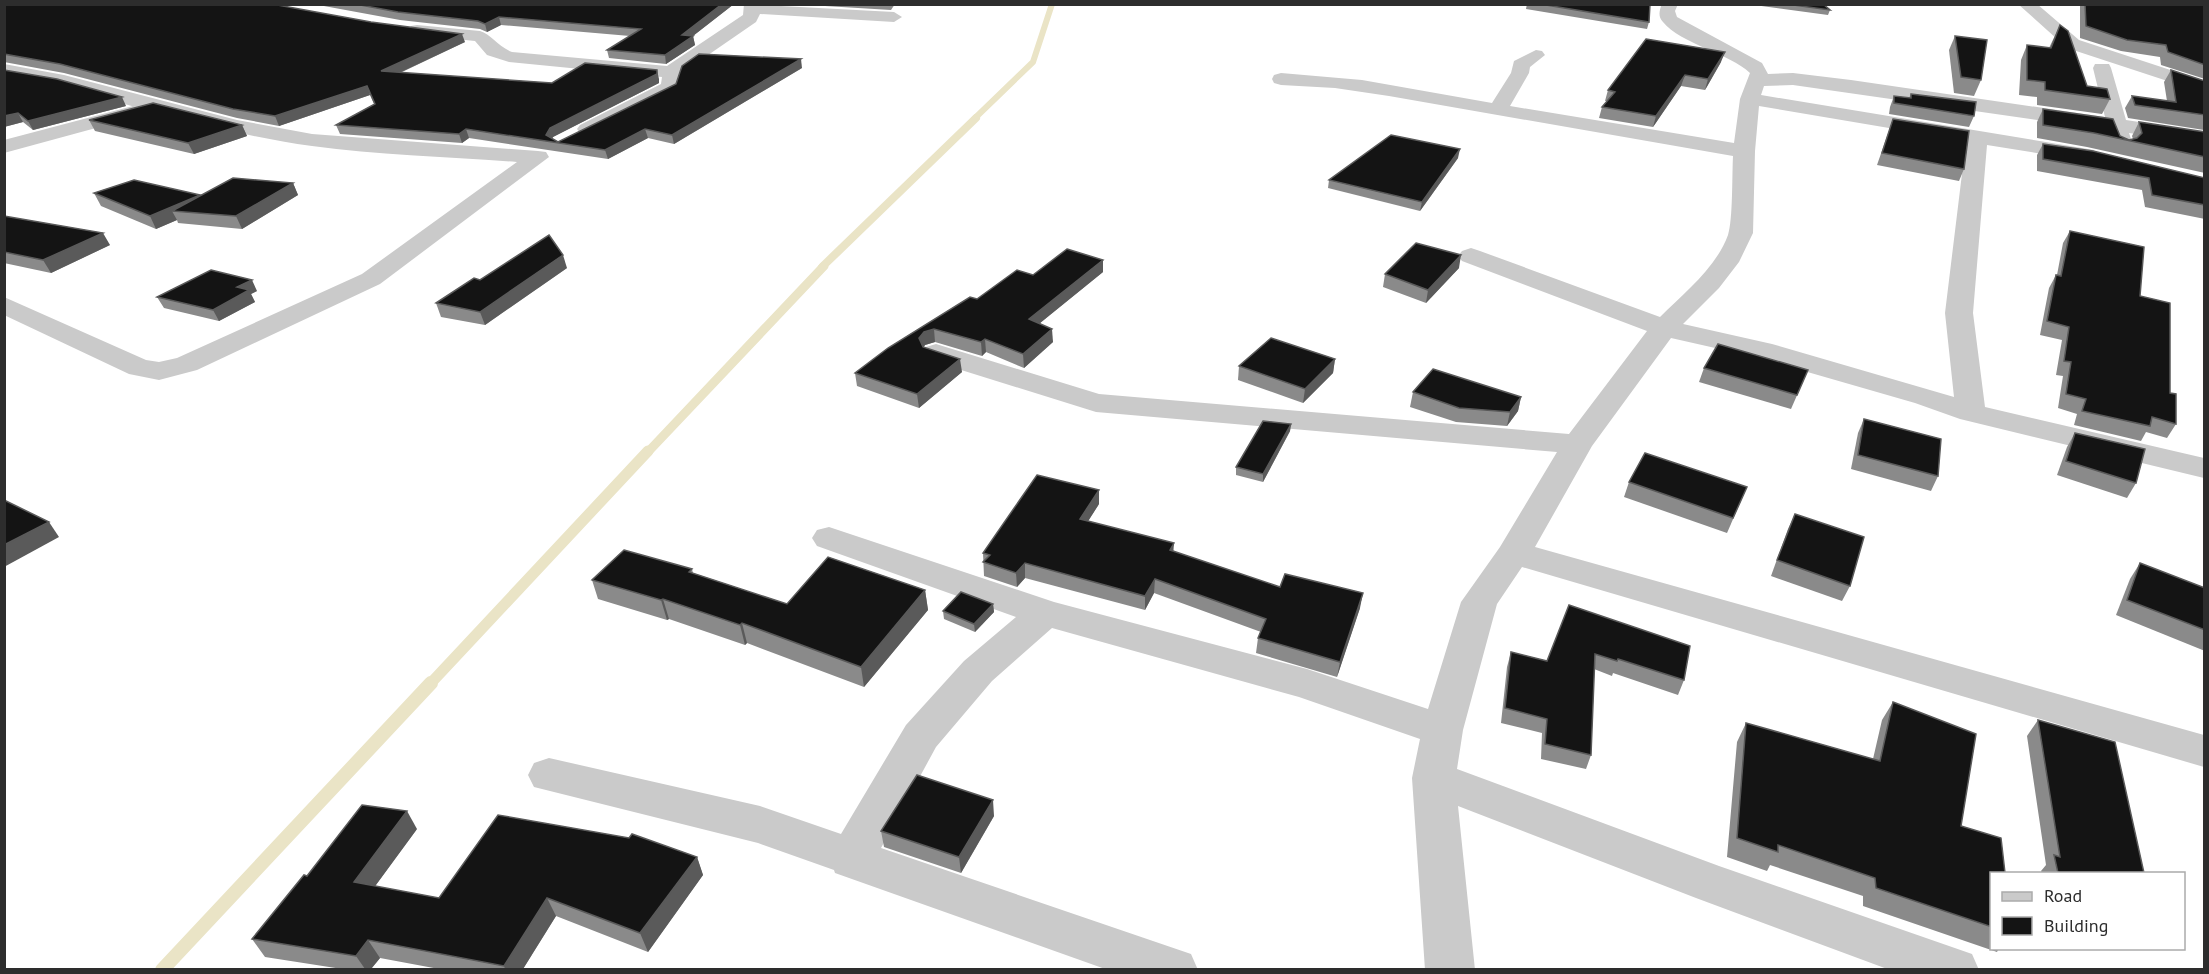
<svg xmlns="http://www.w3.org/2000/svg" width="2209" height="974" font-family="'PT Sans',sans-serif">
<rect width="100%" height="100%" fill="#fff"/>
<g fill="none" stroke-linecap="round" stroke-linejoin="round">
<path stroke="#eae4c6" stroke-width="6" d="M 974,119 L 1033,62 L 1052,4"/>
<path stroke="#eae4c6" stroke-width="8" d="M 822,267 L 976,118"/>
<path stroke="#eae4c6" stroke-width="9" d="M 647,453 L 824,266"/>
<path stroke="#eae4c6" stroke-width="11" d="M 430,684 L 648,451"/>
<path stroke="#eae4c6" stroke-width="14" d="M 162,970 L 431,683"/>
<g fill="#cacaca" fill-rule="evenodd">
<path d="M 744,4 L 894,12 L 902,17 L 894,22 L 760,14 L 756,22 L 682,73 L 677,91 L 587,135 L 580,133 L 577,129 L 580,125 L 661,84 L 662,77 L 509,62 L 487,55 L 475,41 L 417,35 L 411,34 L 408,30 L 411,26 L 417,25 L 480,31 C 491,34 497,46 512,52 L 667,66 L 743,15 Z"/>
<path d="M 1662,4 L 1678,4 L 1675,11 L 1677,17 L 1762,63 L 1768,74 L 1793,73 L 1851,80 L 2105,117 L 2093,68 L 2095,64 L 2109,64 L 2111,68 L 2126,120 L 2204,132 L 2204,144 L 2129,133 L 2133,145 L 2129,149 L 2122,151 L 2115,149 L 2108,130 L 1793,85 L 1764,86 L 1761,95 L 2094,150 L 2097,155 L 2094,160 L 2086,161 L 1987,145 L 1973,313 L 1985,407 L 2204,458 L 2204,478 L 1960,419 L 1915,403 L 1755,357 L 1671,338 L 1592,446 L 1535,547 L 2204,735 L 2204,767 L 1522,567 L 1497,604 L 1463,730 L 1457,769 L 1719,866 L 1972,954 L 1979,970 L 1890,970 L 1696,898 L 1458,806 L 1475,970 L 1425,970 L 1412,778 L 1420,739 L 1299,697 L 1052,628 L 992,681 L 936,747 L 881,848 L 1191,954 L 1198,970 L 1108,970 L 835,873 L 834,870 L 758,843 L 534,787 L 528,775 L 534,763 L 549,758 L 760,806 L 841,834 L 906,725 L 964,661 L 1016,617 L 817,546 L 812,538 L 817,530 L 829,527 L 1054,602 L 1307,669 L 1428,709 L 1461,602 L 1500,547 L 1557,452 L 1096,412 L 926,359 L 922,353 L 926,347 L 936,344 L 1099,394 L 1569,434 L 1647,331 L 1462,261 L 1458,256 L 1462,251 L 1471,248 L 1480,251 L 1660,317 C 1684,293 1716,268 1728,235 C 1733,220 1732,174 1733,156 L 1389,96 L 1335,88 L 1281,85 L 1274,83 L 1272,79 L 1274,75 L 1281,73 L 1362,80 L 1492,103 L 1511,73 L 1514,61 L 1536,50 L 1542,51 L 1545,55 L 1530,67 L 1529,73 L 1510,106 L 1734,143 L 1740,99 L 1750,73 C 1729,53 1681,44 1663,22 C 1658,17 1659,11 1662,4 ZM 1759,106 L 1966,141 L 1945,313 L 1954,397 L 1772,344 L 1683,324 L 1719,288 L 1739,262 L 1753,233 L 1755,151 Z"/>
<path d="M 2018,4 L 2037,4 L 2079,40 L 2204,81 L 2204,93 L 2067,48 Z"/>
<path d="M 4,64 L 64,75 L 237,120 L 312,134 L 538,151 L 546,152 L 549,157 L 380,284 L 197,370 L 159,380 L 129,374 L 4,315 L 4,297 L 146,360 L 159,362 L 177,358 L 362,274 L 517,162 C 449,157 379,155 312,146 C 208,132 107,95 4,75 Z"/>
<path d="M 133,106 L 140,108 L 143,112 L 140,116 L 4,153 L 4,140 Z"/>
</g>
</g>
<g fill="#8a8a8a">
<path d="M 4,4 L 465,42 L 400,73 L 552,83 L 659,79 L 659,83 L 553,137 L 552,139 L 558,142 L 802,68 L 674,144 L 648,138 L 608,159 L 469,138 L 462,143 L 340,134 L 336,125 L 374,104 L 370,95 L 279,126 L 237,118 L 64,73 L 4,62 Z"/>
<path d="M 313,4 L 734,4 L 693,36 L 695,45 L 666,64 L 609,58 L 607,50 L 630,36 L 501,25 L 487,32 L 480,29 L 400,20 Z"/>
<path d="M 825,4 L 895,4 L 891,10 L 825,6 Z"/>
<path d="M 1527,4 L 1650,4 L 1649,22 L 1647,29 L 1526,9 Z"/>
<path d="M 1754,4 L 1823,4 L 1830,10 L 1828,15 L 1754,5 Z"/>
<path d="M 2080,4 L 2205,4 L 2205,79 L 2161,65 L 2160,57 L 2121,51 L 2080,38 Z"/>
<path d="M 2060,25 L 2087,86 L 2110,99 L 2102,114 L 2037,105 L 2037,97 L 2019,95 L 2021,60 L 2027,45 L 2049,48 Z"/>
<path d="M 1955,36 L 1981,80 L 1974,96 L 1954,93 L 1949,50 Z"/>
<path d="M 1721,62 L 1705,90 L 1681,86 L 1653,127 L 1599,118 L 1602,107 L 1607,101 L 1605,101 L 1608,90 Z"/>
<path d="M 4,70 L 126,106 L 33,130 L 23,122 L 4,127 Z"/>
<path d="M 2171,70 L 2205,81 L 2205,131 L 2204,130 L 2128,118 L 2125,108 L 2132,96 L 2167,101 L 2164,82 Z"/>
<path d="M 1911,94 L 1974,116 L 1969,127 L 1889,114 L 1890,107 L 1894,96 L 1909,98 Z"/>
<path d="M 2043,109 L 2129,140 L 2133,139 L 2132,136 L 2139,122 L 2205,132 L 2205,173 L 2087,147 L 2037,138 L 2037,122 Z"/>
<path d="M 1893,119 L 1964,169 L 1959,181 L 1877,165 Z"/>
<path d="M 89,120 L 242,125 L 247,136 L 194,154 L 95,131 Z"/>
<path d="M 2043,144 L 2205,178 L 2205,219 L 2145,207 L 2142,190 L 2037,171 L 2037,155 Z"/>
<path d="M 1458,158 L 1420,211 L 1328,188 L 1329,180 Z"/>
<path d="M 293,183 L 298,195 L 242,229 L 178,223 L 177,220 L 156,229 L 101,206 L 94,193 L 200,195 L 200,196 Z"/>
<path d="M 4,216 L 110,245 L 51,273 L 4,263 Z"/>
<path d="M 2070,231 L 2140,296 L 2170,393 L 2176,424 L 2167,438 L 2146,432 L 2141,441 L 2074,425 L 2077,414 L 2058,408 L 2063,376 L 2056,375 L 2062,340 L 2040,335 L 2049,288 L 2056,275 L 2057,275 L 2063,243 Z"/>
<path d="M 567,268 L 485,325 L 441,317 L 436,303 L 480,280 Z"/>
<path d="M 1459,268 L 1426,303 L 1383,287 L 1385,274 Z"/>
<path d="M 1103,272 L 1040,323 L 1053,342 L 1024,368 L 986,352 L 982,356 L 935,342 L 925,345 L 924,347 L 962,372 L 919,408 L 857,386 L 855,373 L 977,299 L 1033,275 Z"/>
<path d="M 257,291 L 251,294 L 255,302 L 219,321 L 164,308 L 157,297 Z"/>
<path d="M 1335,359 L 1333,373 L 1303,403 L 1238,380 L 1239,366 Z"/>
<path d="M 1704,368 L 1808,370 L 1791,409 L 1699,382 Z"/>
<path d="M 1413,392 L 1521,397 L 1518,411 L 1507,426 L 1456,422 L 1410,407 Z"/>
<path d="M 1864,419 L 1938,476 L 1931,491 L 1851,469 L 1858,433 Z"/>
<path d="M 1291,424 L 1290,431 L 1263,482 L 1236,475 L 1236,467 Z"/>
<path d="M 2075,433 L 2136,483 L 2127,498 L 2057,475 L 2067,447 Z"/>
<path d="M 1629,482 L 1747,487 L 1727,533 L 1624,497 Z"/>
<path d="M 1099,504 L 1088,521 L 1174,552 L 1280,587 L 1360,608 L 1337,677 L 1256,653 L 1258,638 L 1261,632 L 1154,593 L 1145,610 L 1025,578 L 1017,587 L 984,576 L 983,553 Z"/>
<path d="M 1795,514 L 1850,586 L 1842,601 L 1771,576 L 1788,529 Z"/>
<path d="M 2140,563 L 2205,588 L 2205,651 L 2116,615 L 2130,579 Z"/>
<path d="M 692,569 L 693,573 L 787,604 L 925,590 L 928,610 L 864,687 L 747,643 L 745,645 L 669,619 L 667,620 L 598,599 L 592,580 Z"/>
<path d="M 993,604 L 994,612 L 975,632 L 944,619 L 943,611 Z"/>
<path d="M 1569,605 L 1684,680 L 1678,695 L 1613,673 L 1612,676 L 1594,669 L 1591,755 L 1586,769 L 1541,759 L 1542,733 L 1501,723 L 1507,667 L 1511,652 L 1547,661 Z"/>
<path d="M 1893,702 L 1961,826 L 1992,873 L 1992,948 L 1999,948 L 1997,952 L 1863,906 L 1863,896 L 1770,865 L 1767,871 L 1727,857 L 1737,742 L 1746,723 L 1873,759 L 1882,720 Z"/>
<path d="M 2038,720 L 2144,873 L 2042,873 L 2041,871 L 2046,865 L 2027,736 Z"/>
<path d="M 994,816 L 961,873 L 884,847 L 881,831 Z"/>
<path d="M 417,829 L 375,886 L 439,898 L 697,857 L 703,875 L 648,952 L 556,916 L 523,969 L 439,969 L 380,958 L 371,969 L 342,969 L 265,957 L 252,939 Z"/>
</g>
<g fill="#5a5a5a">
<path d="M 722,4 L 734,4 L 689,39 L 693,36 L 695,45 L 666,64 L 665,55 L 682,35 Z"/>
<path d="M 499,17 L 501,25 L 487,32 L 485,24 Z"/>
<path d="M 462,34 L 465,42 L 384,80 L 381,71 Z"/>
<path d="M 1725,52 L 1721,62 L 1705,90 L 1708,79 Z"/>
<path d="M 801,59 L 802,68 L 674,144 L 672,135 Z"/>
<path d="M 657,70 L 659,79 L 659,83 L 553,137 L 550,142 L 546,135 L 550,128 Z"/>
<path d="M 1685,75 L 1681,86 L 1653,127 L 1656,116 Z"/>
<path d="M 367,86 L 370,95 L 279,126 L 275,116 Z"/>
<path d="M 122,97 L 126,106 L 33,130 L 28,121 Z"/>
<path d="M 18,113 L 23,122 L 4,127 L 4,116 Z"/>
<path d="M 242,125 L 247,136 L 194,154 L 188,143 Z"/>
<path d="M 466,129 L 469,138 L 462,143 L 459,134 Z"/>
<path d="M 645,129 L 648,138 L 608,159 L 605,150 Z"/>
<path d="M 1460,149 L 1458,158 L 1420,211 L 1422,202 Z"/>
<path d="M 293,183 L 298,195 L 242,229 L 236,216 Z"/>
<path d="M 200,195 L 206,207 L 172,211 L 177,220 L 156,229 L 150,216 Z"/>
<path d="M 103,233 L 110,245 L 51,273 L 43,260 Z"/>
<path d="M 563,255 L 567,268 L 485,325 L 480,312 Z"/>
<path d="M 1461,255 L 1459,268 L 1426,303 L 1428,290 Z"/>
<path d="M 1103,260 L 1103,272 L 1029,332 L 1029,319 Z"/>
<path d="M 252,280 L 257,291 L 251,294 L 255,302 L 219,321 L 213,310 L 237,287 Z"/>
<path d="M 934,329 L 935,342 L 925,345 L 920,352 L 919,338 L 924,332 Z"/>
<path d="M 1052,329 L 1053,342 L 1024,368 L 1023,354 Z"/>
<path d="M 985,339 L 986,352 L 982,356 L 981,342 Z"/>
<path d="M 960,359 L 962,372 L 919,408 L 917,394 Z"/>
<path d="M 1335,359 L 1333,373 L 1303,403 L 1305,389 Z"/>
<path d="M 1521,397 L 1518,411 L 1507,426 L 1510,412 Z"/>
<path d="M 1291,424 L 1290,431 L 1263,482 L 1263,474 Z"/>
<path d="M 1099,490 L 1099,504 L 1080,534 L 1080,519 Z"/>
<path d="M 49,522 L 59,537 L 4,567 L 4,545 Z"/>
<path d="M 1174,543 L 1173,557 L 1170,550 Z"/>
<path d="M 1025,563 L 1025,578 L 1017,587 L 1016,573 Z"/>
<path d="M 1155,579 L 1154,593 L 1145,610 L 1145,596 Z"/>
<path d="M 925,590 L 928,610 L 864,687 L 861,667 Z"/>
<path d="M 1363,593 L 1360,608 L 1337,677 L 1340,662 Z"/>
<path d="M 663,599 L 669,619 L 667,620 L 661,600 Z"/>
<path d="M 993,604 L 994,612 L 975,632 L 974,624 Z"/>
<path d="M 742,623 L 747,643 L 745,645 L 740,625 Z"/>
<path d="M 993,800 L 994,816 L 961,873 L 959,857 Z"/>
<path d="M 407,811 L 417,829 L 365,900 L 354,882 Z"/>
<path d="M 697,857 L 703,875 L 648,952 L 640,933 Z"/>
<path d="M 547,898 L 556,916 L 523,969 L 505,969 L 504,966 Z"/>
<path d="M 368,940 L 380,958 L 371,969 L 365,969 L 356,956 Z"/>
</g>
<g fill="#141414" stroke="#5a5a5a" stroke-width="1.5">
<path d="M 4,4 L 272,4 L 371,22 L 462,34 L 381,71 L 552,83 L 585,63 L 657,70 L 657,74 L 550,128 L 546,135 L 558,142 L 676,84 L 682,66 L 699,54 L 801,59 L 672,135 L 645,129 L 605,150 L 466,129 L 459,134 L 336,125 L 375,104 L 367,86 L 275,116 L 233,109 L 60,64 L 4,54 Z"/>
<path d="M 355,4 L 722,4 L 682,35 L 693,36 L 665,55 L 607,50 L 641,29 L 499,17 L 485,24 L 478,21 L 398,12 Z"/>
<path d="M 1540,4 L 1650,4 L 1649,22 Z"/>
<path d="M 1786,4 L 1823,4 L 1830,10 Z"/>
<path d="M 2085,4 L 2205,4 L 2205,65 L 2168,52 L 2166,45 L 2127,40 L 2086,26 Z"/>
<path d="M 2060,25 L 2068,31 L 2087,86 L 2107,89 L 2110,99 L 2045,90 L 2045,82 L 2027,80 L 2027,45 L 2051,48 Z"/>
<path d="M 1955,36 L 1987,40 L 1981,80 L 1961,77 Z"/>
<path d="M 1646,39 L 1725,52 L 1708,79 L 1685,75 L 1656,116 L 1602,107 L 1615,92 L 1608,90 Z"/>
<path d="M 4,70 L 57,79 L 122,97 L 28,121 L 18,113 L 4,116 Z"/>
<path d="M 2171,70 L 2205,81 L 2205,115 L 2135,105 L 2132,96 L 2176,102 Z"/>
<path d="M 1911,94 L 1976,102 L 1974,116 L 1894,103 L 1894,96 L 1911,98 Z"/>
<path d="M 153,103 L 242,125 L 188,143 L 89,120 Z"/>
<path d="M 2043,109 L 2113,119 L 2120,136 L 2129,140 L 2137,138 L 2142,133 L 2139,122 L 2205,132 L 2205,157 L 2094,133 L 2043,125 Z"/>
<path d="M 1893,119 L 1969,131 L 1964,169 L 1882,153 Z"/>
<path d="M 1391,135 L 1460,149 L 1422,202 L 1329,180 Z"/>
<path d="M 2043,144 L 2093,151 L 2205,178 L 2205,205 L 2152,195 L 2149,178 L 2043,159 Z"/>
<path d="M 233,178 L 293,183 L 236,216 L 172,211 Z"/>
<path d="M 134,180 L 200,195 L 150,216 L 94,193 Z"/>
<path d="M 4,216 L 103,233 L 43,260 L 4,252 Z"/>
<path d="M 2070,231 L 2144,247 L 2140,296 L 2170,303 L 2170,393 L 2176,394 L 2176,424 L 2152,417 L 2150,426 L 2082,411 L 2086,399 L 2066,394 L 2071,362 L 2064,361 L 2069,327 L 2047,321 L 2056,275 L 2061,276 Z"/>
<path d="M 549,235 L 563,255 L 480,312 L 436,303 L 474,278 L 480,280 Z"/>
<path d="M 1416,243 L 1461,255 L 1428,290 L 1385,274 Z"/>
<path d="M 1067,249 L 1103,260 L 1029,319 L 1052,329 L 1023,354 L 985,339 L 981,342 L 934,329 L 924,332 L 919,338 L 923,347 L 960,359 L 917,394 L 855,373 L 888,348 L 970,297 L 977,299 L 1017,270 L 1033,275 Z"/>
<path d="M 211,270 L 252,280 L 237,287 L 249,290 L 213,310 L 157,297 Z"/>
<path d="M 1271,338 L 1335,359 L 1305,389 L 1239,366 Z"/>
<path d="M 1718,344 L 1808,370 L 1797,395 L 1704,368 Z"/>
<path d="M 1433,369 L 1521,397 L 1510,412 L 1459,408 L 1413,392 Z"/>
<path d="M 1864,419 L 1941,439 L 1938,476 L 1858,455 Z"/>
<path d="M 1263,421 L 1291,424 L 1263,474 L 1236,467 Z"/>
<path d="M 2075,433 L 2145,449 L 2136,483 L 2066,461 Z"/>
<path d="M 1645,453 L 1747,487 L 1733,518 L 1629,482 Z"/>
<path d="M 1037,475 L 1099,490 L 1080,519 L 1174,543 L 1170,550 L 1280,587 L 1285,574 L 1363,593 L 1340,662 L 1258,638 L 1266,619 L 1155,579 L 1145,596 L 1025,563 L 1016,573 L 983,562 L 990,555 L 983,553 Z"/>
<path d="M 4,500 L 49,522 L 4,545 Z"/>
<path d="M 1795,514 L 1864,537 L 1850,586 L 1777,560 Z"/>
<path d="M 624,550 L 692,569 L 689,572 L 787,604 L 828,557 L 925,590 L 861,667 L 742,623 L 740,625 L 663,599 L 661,600 L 592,580 Z"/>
<path d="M 2140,563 L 2205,588 L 2205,630 L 2127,600 Z"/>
<path d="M 961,592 L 993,604 L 974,624 L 943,611 Z"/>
<path d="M 1569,605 L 1690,646 L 1684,680 L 1618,659 L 1617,661 L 1595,654 L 1591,755 L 1545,744 L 1547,719 L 1505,708 L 1511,652 L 1547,661 Z"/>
<path d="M 1893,702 L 1976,734 L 1961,826 L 2001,838 L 2005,873 L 1992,873 L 1992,927 L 1876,888 L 1875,878 L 1778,845 L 1778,852 L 1737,838 L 1746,723 L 1880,761 Z"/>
<path d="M 2038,720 L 2115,742 L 2144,873 L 2058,873 L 2054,855 L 2060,857 Z"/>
<path d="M 917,775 L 993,800 L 959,857 L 881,831 Z"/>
<path d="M 362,805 L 407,811 L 354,882 L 439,898 L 498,815 L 629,838 L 632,834 L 697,857 L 640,933 L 547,898 L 504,966 L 368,940 L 356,956 L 252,939 L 304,875 L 307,876 Z"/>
</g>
<rect width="2209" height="974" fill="none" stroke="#2d2d2d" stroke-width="12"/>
<rect x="1990" y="872" width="195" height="78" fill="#ffffff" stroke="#ababab" stroke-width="1.5"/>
<rect x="2002" y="892" width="30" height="9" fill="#cacaca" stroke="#ababab" stroke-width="1.5"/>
<text x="2044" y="902" font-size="18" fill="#2d2d2d">Road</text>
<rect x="2002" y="917" width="30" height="18" fill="#141414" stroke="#ababab" stroke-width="1.5"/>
<text x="2044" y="932" font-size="18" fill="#2d2d2d">Building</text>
</svg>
